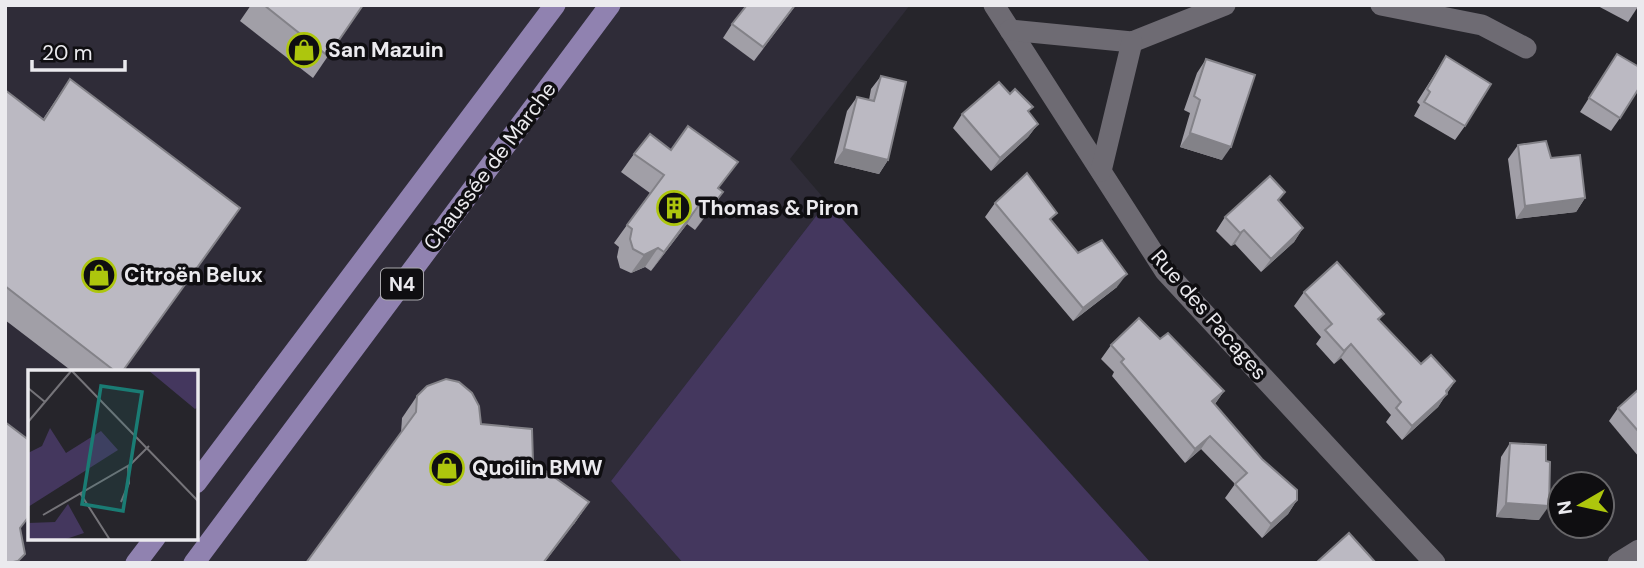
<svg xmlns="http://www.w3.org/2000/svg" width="1644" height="568" font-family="'DM Sans',sans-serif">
<rect width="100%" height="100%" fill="#26252b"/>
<path fill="#2f2c38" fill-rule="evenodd" d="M 5,5 L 910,5 L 790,159 L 827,202 L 611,481 L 683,563 L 5,563 ZM 30,372 L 196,372 L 196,538 L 30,538 Z"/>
<path fill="#44375e" d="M 827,202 L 1151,563 L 683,563 L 611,481 Z"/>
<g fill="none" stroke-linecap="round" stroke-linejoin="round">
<g stroke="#6e6b73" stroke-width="21">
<path d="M 994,5 L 1165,271 L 1435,563"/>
<path d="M 1381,5 L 1482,25 L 1526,48"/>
<path d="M 1010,30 L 1132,42 L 1225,5"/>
<path d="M 1101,171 L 1132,42"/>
<path d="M 1618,563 L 1639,550"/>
</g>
<g stroke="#9082b0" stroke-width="21">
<path d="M 196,483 L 555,5"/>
<path d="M 136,563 L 155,538"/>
<path d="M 194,563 L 610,5"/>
</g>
</g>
<g fill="#a19fa7">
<path d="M 251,5 L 363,5 L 313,78 L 240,21 Z"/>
<path d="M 796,5 L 754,61 L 723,38 L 732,24 Z"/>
<path d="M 1596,5 L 1639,5 L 1628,22 Z"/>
<path d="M 1617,54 L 1620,118 L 1611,131 L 1580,112 Z"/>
<path d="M 1446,56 L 1465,126 L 1455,140 L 1414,116 L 1420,105 L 1417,102 Z"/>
<path d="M 1206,59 L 1222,160 L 1180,147 L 1190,113 L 1184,110 L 1197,73 Z"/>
<path d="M 881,76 L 888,160 L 879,174 L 834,163 L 847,111 L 857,97 L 869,100 L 871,89 Z"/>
<path d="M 70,79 L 122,372 L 73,372 L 5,320 L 5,90 L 43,119 Z"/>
<path d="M 1028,112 L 1038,124 L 1028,137 L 991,171 L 953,128 L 962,114 Z"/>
<path d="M 1518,145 L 1551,158 L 1585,198 L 1576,212 L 1516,219 L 1508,159 Z"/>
<path d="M 634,154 L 719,189 L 710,210 L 695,230 L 687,224 L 651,271 L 645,267 L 631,273 L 620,268 L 617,257 L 619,247 L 614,243 L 650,193 L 621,172 Z"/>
<path d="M 1279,201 L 1303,228 L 1294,242 L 1261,272 L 1235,244 L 1231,246 L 1216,231 L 1225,217 Z"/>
<path d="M 995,203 L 1052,221 L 1078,253 L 1117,287 L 1073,321 L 985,217 Z"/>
<path d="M 1304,292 L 1384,314 L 1379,320 L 1421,364 L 1455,381 L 1438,407 L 1402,440 L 1386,422 L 1391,415 L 1341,358 L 1334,364 L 1316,344 L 1321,337 L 1294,306 Z"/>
<path d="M 1160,339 L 1224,391 L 1215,404 L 1297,500 L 1288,514 L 1262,538 L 1225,498 L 1235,484 L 1201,449 L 1185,463 L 1112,376 L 1114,372 L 1101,359 L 1111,345 Z"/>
<path d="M 1639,389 L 1639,457 L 1609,421 L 1618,408 Z"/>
<path d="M 417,396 L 481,424 L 589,502 L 574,524 L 401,433 L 402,418 Z"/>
<path d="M 1510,443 L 1546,461 L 1539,520 L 1496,517 L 1501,457 Z"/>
</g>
<g fill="#838288">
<path d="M 1038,124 L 1028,137 L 991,171 L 1000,158 Z"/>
<path d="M 1190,133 L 1231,147 L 1222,160 L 1180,147 Z"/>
<path d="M 844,149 L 888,160 L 879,174 L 834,163 Z"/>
<path d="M 723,192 L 710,210 L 695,230 L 708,211 Z"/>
<path d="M 1585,198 L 1576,212 L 1516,219 L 1525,206 Z"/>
<path d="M 699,205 L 687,224 L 651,271 L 664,252 Z"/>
<path d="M 1303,228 L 1294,242 L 1261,272 L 1271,259 Z"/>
<path d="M 1244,230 L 1235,244 L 1231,246 L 1240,233 Z"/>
<path d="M 658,248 L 645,267 L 631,273 L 644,255 Z"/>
<path d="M 1127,274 L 1117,287 L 1073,321 L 1083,308 Z"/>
<path d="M 1351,344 L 1341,358 L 1334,364 L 1344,351 Z"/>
<path d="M 1455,381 L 1438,407 L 1402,440 L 1412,426 Z"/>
<path d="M 1224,391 L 1214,405 L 1212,401 Z"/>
<path d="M 1210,436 L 1201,449 L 1185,463 L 1195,449 Z"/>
<path d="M 1297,500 L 1288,514 L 1262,538 L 1271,524 Z"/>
<path d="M 589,502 L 574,524 L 544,563 L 543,563 Z"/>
<path d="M 1506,503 L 1549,506 L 1539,520 L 1496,517 Z"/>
</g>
<g fill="#bbb9c2" stroke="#838288" stroke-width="2">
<path d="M 264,5 L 363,5 L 328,56 Z"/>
<path d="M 747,5 L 795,5 L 763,47 L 732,24 Z"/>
<path d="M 1617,54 L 1639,67 L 1639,88 L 1620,118 L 1589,98 Z"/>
<path d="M 1446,56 L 1491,84 L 1465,126 L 1424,102 L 1430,92 L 1427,89 Z"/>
<path d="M 1206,59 L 1255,75 L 1231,147 L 1190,133 L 1200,100 L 1194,96 Z"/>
<path d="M 881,76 L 906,82 L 888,160 L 844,149 L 857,97 L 874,101 Z"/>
<path d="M 70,79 L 240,208 L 122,372 L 116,372 L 5,286 L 5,90 L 44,120 Z"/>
<path d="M 999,82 L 1010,94 L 1015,89 L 1033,107 L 1028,111 L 1038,124 L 1000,158 L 962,114 Z"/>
<path d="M 688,126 L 738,162 L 718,188 L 723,192 L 708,211 L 699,205 L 664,252 L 658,248 L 644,255 L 633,249 L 630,239 L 632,229 L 627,225 L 664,175 L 634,154 L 650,134 L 671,150 Z"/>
<path d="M 1546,141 L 1551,158 L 1580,155 L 1585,198 L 1525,206 L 1518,145 Z"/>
<path d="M 1027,173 L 1057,213 L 1050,219 L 1078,253 L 1102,240 L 1127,274 L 1083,308 L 995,203 Z"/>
<path d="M 1270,176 L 1285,192 L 1278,200 L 1303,228 L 1271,259 L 1244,230 L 1240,233 L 1225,217 Z"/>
<path d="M 1337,262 L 1384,314 L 1378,319 L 1421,364 L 1431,355 L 1455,381 L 1446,391 L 1447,394 L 1412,426 L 1396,408 L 1401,402 L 1351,344 L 1344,351 L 1325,330 L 1332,324 L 1304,292 Z"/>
<path d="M 1139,318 L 1160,339 L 1168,333 L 1224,391 L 1212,401 L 1262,459 L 1297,490 L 1297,500 L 1271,524 L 1235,484 L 1247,473 L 1210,436 L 1195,449 L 1121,362 L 1124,359 L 1111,345 Z"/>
<path d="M 446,379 L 459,382 L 472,393 L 479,406 L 481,424 L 532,429 L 533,462 L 589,502 L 543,563 L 306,563 L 416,412 L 417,396 L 427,386 Z"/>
<path d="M 1639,389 L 1639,432 L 1618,408 Z"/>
<path d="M 5,422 L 30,441 L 30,515 L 20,528 L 25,554 L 18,561 L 9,563 L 5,563 Z"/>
<path d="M 1510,443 L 1546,445 L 1546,461 L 1550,462 L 1549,506 L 1506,503 Z"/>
<path d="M 1349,533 L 1376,563 L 1316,563 Z"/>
</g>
<defs>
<g id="shop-ring" transform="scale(1.75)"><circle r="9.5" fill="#0f0e11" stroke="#adc60d" stroke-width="1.5"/><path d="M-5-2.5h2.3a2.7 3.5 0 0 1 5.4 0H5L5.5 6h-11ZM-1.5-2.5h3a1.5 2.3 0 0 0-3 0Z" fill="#adc60d"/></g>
<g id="building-ring" transform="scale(1.75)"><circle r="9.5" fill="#0f0e11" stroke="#adc60d" stroke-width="1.5"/><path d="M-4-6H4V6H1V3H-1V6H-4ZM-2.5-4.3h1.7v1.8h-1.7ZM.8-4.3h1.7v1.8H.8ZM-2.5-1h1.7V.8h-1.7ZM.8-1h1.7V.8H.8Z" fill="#adc60d"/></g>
</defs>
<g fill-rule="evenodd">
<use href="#shop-ring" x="304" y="50"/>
<use href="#building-ring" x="674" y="208"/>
<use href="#shop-ring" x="99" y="275"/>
<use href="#shop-ring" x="447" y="468"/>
</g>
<g text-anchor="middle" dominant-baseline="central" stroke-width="7" stroke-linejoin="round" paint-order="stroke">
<rect fill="#0f0e11" stroke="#a9a8ac" stroke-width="2" x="381" y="268.5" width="42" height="31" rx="5"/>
<g font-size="19" font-weight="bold" fill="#ebeaee">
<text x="402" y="284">N4</text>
</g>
<g font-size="21" font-weight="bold" fill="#ebeaee" stroke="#0f0e11" text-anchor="start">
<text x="328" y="50">San Mazuin</text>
<text x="698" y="208">Thomas &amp; Piron</text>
<text x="124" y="275">Citroën Belux</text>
<text x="472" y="468">Quoilin BMW</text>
</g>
<g font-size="21" fill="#ebeaee" stroke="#0f0e11">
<text transform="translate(490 166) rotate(-53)">Chaussée de Marche</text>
<text transform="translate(1209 315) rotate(49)">Rue des Pacages</text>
</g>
</g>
<g transform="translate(28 370)">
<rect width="170" height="170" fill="#26252b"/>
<path d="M 120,0 L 170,0 L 170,37 L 167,39 ZM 22,58 L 38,83 L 73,61 L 90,80 L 0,137 L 0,83 L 14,76 ZM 40,134 L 56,163 L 35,170 L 0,170 L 0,153 L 27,152 Z" fill="#44375e"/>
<path fill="none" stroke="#757479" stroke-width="2" d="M 43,0 L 170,131M 0,18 L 17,32M 0,52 L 44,0M 52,123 L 82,170M 93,132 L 101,113 L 100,96M 15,145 L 103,94 L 121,76"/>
<path fill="#1a7c74" fill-opacity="0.15" stroke="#1a7c74" stroke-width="3.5" d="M 73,16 L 114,22 L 95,141 L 54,134 Z"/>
<rect width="170" height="170" fill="none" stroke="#ebeaee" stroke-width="3.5"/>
</g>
<rect width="1644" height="568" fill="none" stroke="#ebeaee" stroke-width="14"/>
<g transform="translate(1581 505) rotate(261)"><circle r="33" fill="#0f0e11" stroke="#676669" stroke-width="2"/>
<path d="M0-5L12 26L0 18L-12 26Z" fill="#adc60d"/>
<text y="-10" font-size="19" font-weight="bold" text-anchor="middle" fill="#ebeaee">N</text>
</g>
<path d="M32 60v10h93v-10" fill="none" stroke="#ebeaee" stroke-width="3.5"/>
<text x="42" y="60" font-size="21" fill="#ebeaee" stroke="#0f0e11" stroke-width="5" paint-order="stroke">20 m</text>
</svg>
